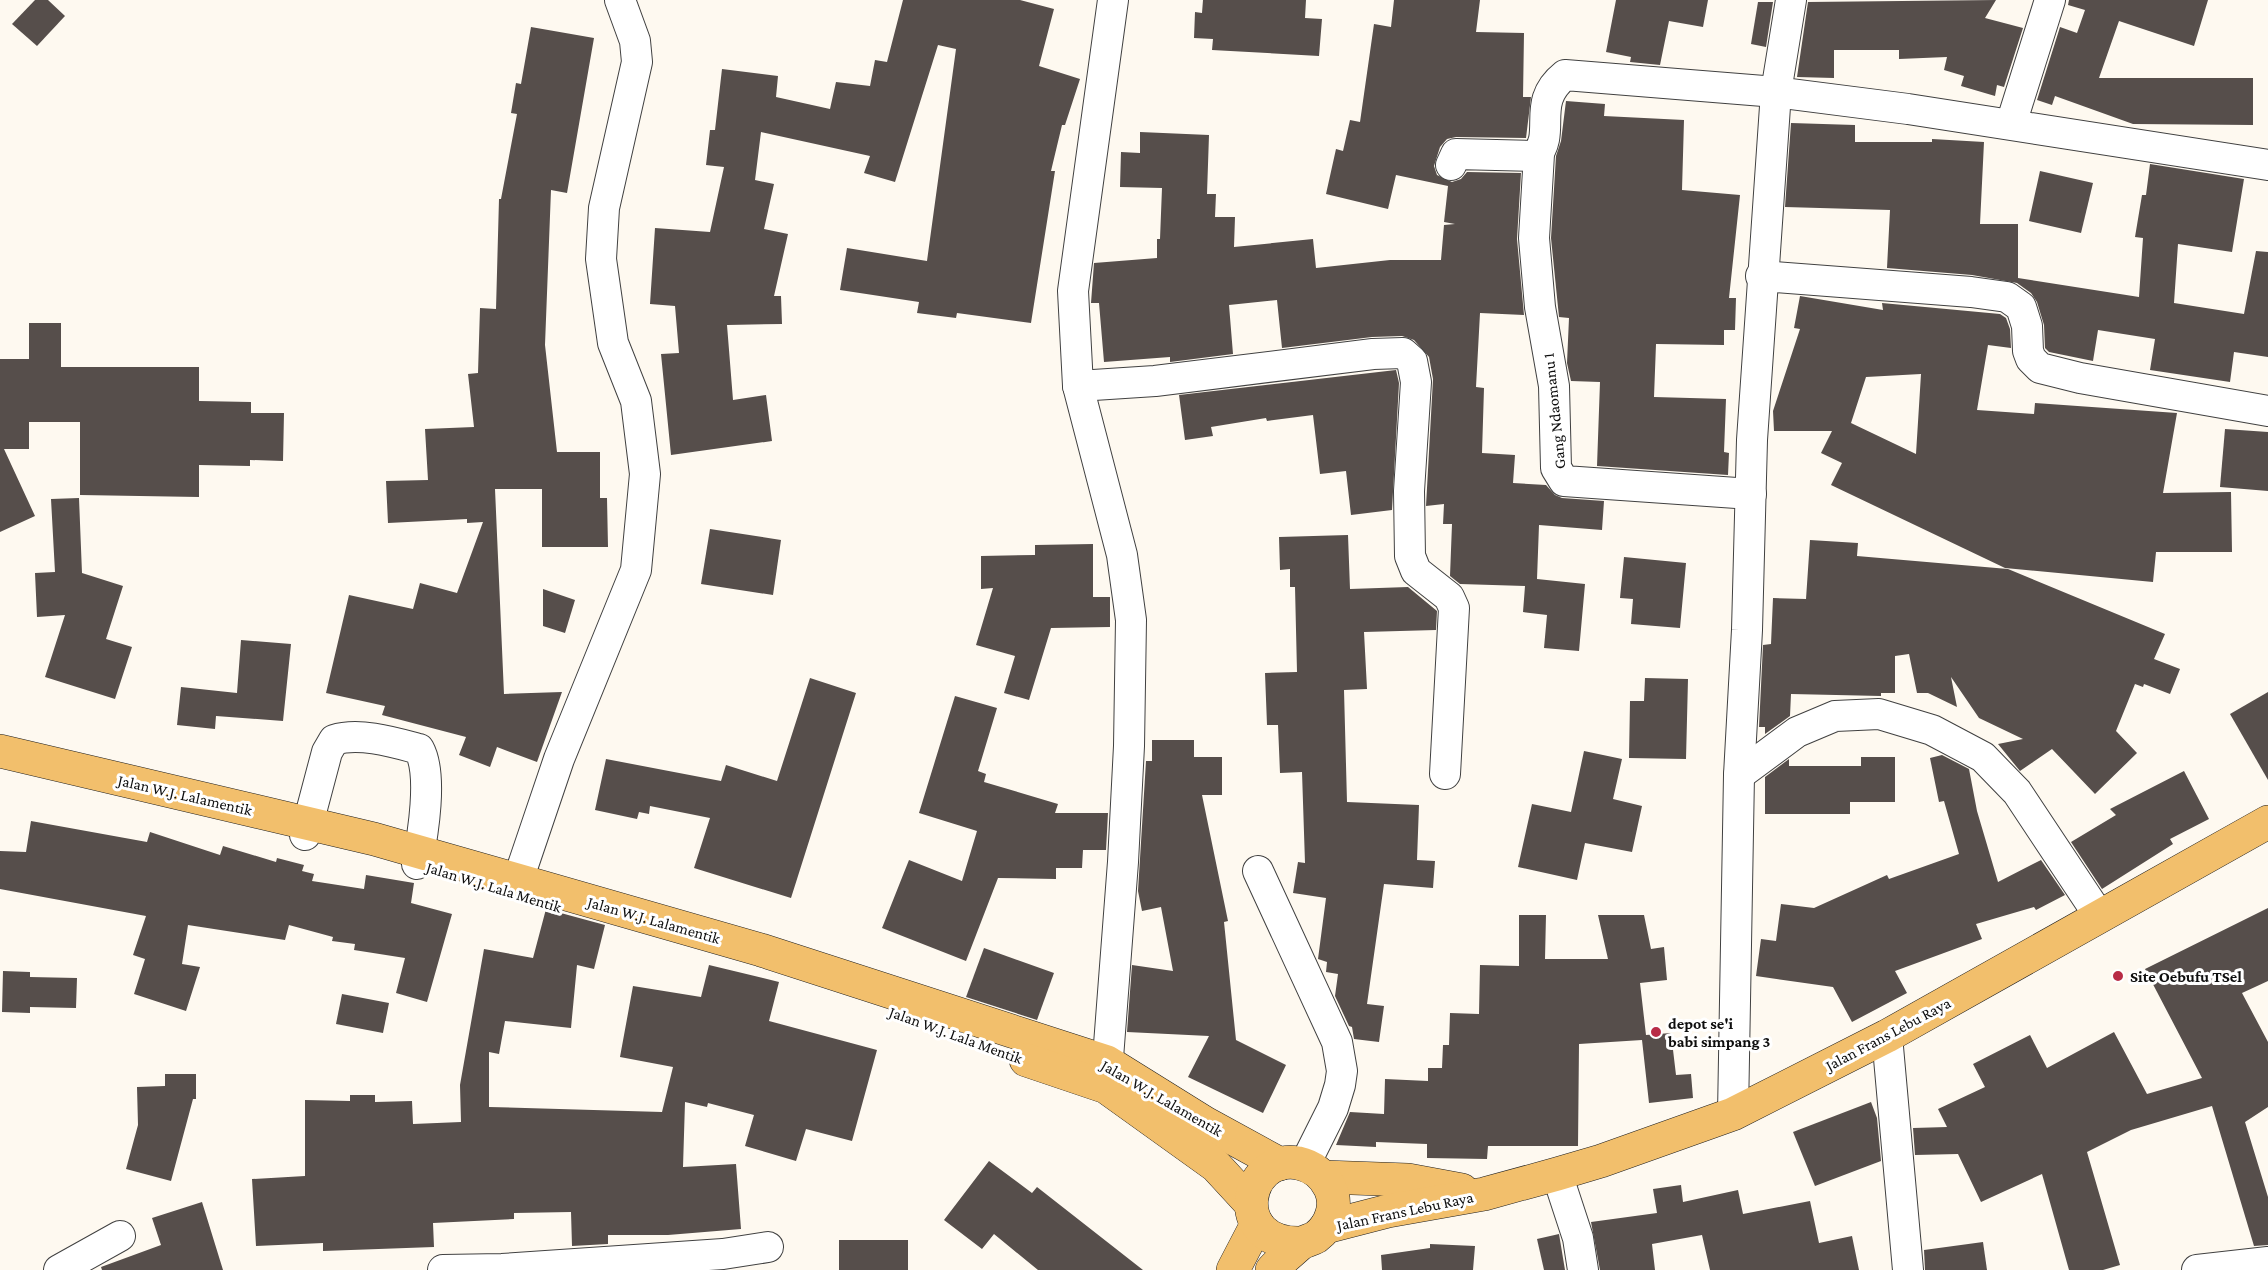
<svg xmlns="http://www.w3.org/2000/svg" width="2268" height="1270" font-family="'Crimson Pro',serif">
<rect width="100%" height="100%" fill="#fef9f0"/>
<g fill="#564e4b" fill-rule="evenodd">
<path d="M 35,0 L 48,0 L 65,16 L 37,46 L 12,24 Z"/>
<path d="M 903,0 L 1020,0 L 1054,9 L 1039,66 L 1080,79 L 1065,125 L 1062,125 L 1051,171 L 1055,171 L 1031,323 L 957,313 L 956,318 L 917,313 L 919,302 L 840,290 L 847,248 L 927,261 L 956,49 L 938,45 L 895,182 L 864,173 L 870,156 L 761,132 L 755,180 L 774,184 L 764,229 L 788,234 L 774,296 L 781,296 L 782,324 L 727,325 L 733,400 L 766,395 L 772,441 L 671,455 L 661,354 L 679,353 L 675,306 L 650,304 L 655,228 L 710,232 L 724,167 L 706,165 L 710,130 L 715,130 L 722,69 L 778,76 L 776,97 L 830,109 L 836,82 L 870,86 L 875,60 L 887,62 Z"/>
<path d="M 1203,0 L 1306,0 L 1305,18 L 1322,19 L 1319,56 L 1212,50 L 1213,39 L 1194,38 L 1195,12 L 1202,13 Z"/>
<path d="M 1394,0 L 1480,0 L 1476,32 L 1524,33 L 1523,97 L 1531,97 L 1526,138 L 1456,137 L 1447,139 L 1440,147 L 1434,166 L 1437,175 L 1452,182 L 1461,179 L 1467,172 L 1521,173 L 1517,239 L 1524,315 L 1480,313 L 1476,387 L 1484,388 L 1482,453 L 1515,455 L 1513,483 L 1546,485 L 1555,495 L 1562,498 L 1604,501 L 1602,530 L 1539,525 L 1537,579 L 1585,584 L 1579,651 L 1544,648 L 1547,615 L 1523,612 L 1525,586 L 1460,584 L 1450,576 L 1452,524 L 1443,524 L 1444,504 L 1426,506 L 1433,379 L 1429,357 L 1414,340 L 1402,336 L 1372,337 L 1282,348 L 1277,300 L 1229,305 L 1233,354 L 1170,362 L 1170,357 L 1104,362 L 1099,303 L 1091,303 L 1094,263 L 1157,258 L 1157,239 L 1160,239 L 1162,188 L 1120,187 L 1121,152 L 1140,153 L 1140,132 L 1209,135 L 1207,194 L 1216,194 L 1215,217 L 1235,217 L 1234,247 L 1313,239 L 1316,268 L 1390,260 L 1441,260 L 1444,225 L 1455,224 L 1444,222 L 1448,186 L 1396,175 L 1388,209 L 1326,194 L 1336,149 L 1343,151 L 1350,120 L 1360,122 L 1374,24 L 1391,27 Z"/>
<path d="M 1616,0 L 1708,0 L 1703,27 L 1669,21 L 1660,65 L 1630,62 L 1631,57 L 1606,52 Z"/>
<path d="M 1996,0 L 1985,18 L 2023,28 L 2004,87 L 1997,85 L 1995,96 L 1961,86 L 1964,76 L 1944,70 L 1947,57 L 1899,59 L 1899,50 L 1834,50 L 1834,78 L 1797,77 L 1808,2 Z"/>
<path d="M 2069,0 L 2208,0 L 2194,46 L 2119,21 L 2099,78 L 2253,78 L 2253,125 L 2133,124 L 2055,96 L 2052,105 L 2037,100 L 2060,27 L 2077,33 L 2085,10 L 2068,5 Z"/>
<path d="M 1758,2 L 1773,2 L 1766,47 L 1751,44 Z"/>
<path d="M 531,27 L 594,38 L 567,193 L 551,190 L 545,345 L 557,452 L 600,452 L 600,498 L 607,498 L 608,547 L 542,547 L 542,489 L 495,489 L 504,694 L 562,692 L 537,762 L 497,747 L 490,767 L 459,755 L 466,737 L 382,715 L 385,706 L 326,693 L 349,595 L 413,609 L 420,583 L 457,593 L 483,522 L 467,523 L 467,519 L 388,523 L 386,481 L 428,480 L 425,429 L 474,427 L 468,374 L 478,373 L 480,308 L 496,309 L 499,199 L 501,199 L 517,114 L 511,113 L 516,83 L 521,84 Z"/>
<path d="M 1566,101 L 1605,104 L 1604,116 L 1684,120 L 1682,190 L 1740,195 L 1729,298 L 1736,298 L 1735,330 L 1724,330 L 1724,345 L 1656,344 L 1654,397 L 1726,399 L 1724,452 L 1729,453 L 1728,475 L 1597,466 L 1600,382 L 1571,381 L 1567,363 L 1569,318 L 1559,317 L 1551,238 L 1556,156 L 1561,141 Z"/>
<path d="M 1791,123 L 1855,125 L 1855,142 L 1932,142 L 1932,139 L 1984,142 L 1980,224 L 2018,224 L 2018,278 L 2139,297 L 2143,238 L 2135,237 L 2142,195 L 2146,195 L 2150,164 L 2244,179 L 2232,252 L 2178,244 L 2174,303 L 2244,314 L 2256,251 L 2268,252 L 2268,357 L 2234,352 L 2230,382 L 2150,370 L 2155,339 L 2098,330 L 2093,361 L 2049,352 L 2045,348 L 2044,325 L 2037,302 L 2031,293 L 2017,283 L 1972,275 L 1887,268 L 1890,210 L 1785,207 Z"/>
<path d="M 2040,171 L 2093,183 L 2081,233 L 2029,221 Z"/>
<path d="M 1800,296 L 1883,310 L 1882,303 L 2000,314 L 2006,318 L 2010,329 L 2011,348 L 1988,345 L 1977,410 L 2034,414 L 2035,403 L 2177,413 L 2163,493 L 2231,492 L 2232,552 L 2156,552 L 2153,582 L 2005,568 L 1831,485 L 1842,463 L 1821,453 L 1832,431 L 1774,431 L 1773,411 L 1800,329 L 1794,328 ZM 1921,374 L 1916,454 L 1851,423 L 1866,377 Z"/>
<path d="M 29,323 L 61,323 L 61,367 L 199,367 L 199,401 L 251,402 L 251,413 L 284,413 L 283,461 L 250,460 L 250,466 L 199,465 L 199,497 L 80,495 L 80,422 L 29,422 L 29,449 L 4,449 L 35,516 L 0,532 L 0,359 L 29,359 Z"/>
<path d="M 1396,370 L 1399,383 L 1392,510 L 1351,515 L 1346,471 L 1320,474 L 1313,415 L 1267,421 L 1266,418 L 1211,427 L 1213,436 L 1185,440 L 1179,395 Z"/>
<path d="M 2225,429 L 2268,432 L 2268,491 L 2220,487 Z"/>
<path d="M 79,498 L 82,573 L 123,586 L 106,639 L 132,647 L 115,699 L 45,677 L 65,615 L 37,617 L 35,573 L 55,572 L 51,499 Z"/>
<path d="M 710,529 L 781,540 L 773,595 L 701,584 Z"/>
<path d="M 1348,535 L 1350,589 L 1408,587 L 1437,611 L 1436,630 L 1364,632 L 1367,689 L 1344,690 L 1347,802 L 1419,805 L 1417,860 L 1435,861 L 1433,888 L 1384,884 L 1367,1004 L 1384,1006 L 1379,1042 L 1354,1039 L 1352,1027 L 1349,1026 L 1335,996 L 1338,974 L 1326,972 L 1327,962 L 1318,959 L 1326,898 L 1293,893 L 1298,862 L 1305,863 L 1302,772 L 1280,773 L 1278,725 L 1267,725 L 1265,673 L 1297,672 L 1295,587 L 1290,587 L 1290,569 L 1280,570 L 1279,537 Z"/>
<path d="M 1810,540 L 1858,543 L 1857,556 L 2008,569 L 2165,634 L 2154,659 L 2180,669 L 2170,694 L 2144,684 L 2143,687 L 2135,684 L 2116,731 L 2137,753 L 2095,794 L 2052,749 L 2020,771 L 1998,744 L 2023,739 L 1979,718 L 1951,677 L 1957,707 L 1928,693 L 1917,693 L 1909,654 L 1895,656 L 1895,693 L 1881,693 L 1881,696 L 1791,694 L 1790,716 L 1765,734 L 1765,727 L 1759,727 L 1763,645 L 1771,644 L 1773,598 L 1806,599 Z"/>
<path d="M 1093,544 L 1093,597 L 1110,597 L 1110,627 L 1051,628 L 1029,700 L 1004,693 L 1015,656 L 976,645 L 993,588 L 981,589 L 981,556 L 1035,555 L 1035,545 Z"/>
<path d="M 1624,557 L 1686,563 L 1680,628 L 1631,624 L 1633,599 L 1620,598 Z"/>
<path d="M 543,589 L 575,600 L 565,633 L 543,626 Z"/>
<path d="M 241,640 L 291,644 L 283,721 L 216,716 L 215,729 L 177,725 L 181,687 L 237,693 Z"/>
<path d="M 810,678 L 856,693 L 791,898 L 694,868 L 710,818 L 650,806 L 649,814 L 639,812 L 637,819 L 595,810 L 606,759 L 721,781 L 726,765 L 777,781 Z"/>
<path d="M 1645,678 L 1688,679 L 1686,759 L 1629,758 L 1630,701 L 1644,701 Z"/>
<path d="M 2268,692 L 2268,780 L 2230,714 Z"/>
<path d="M 955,696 L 997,708 L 978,771 L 986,774 L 984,782 L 1058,804 L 1055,813 L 1108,813 L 1106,850 L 1083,850 L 1082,868 L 1056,868 L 1056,879 L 998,878 L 966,961 L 882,928 L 909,860 L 962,881 L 977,831 L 919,813 Z"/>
<path d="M 1152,740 L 1194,740 L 1194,757 L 1222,757 L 1222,795 L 1202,795 L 1228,921 L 1224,922 L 1236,1040 L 1286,1065 L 1263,1113 L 1188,1077 L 1209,1036 L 1127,1032 L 1132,965 L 1173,971 L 1161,907 L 1142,911 L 1138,891 L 1146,761 L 1152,761 Z"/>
<path d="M 1584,751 L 1622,759 L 1613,799 L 1642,806 L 1632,852 L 1585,843 L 1577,880 L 1518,867 L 1532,804 L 1571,812 Z"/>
<path d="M 1942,755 L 1969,769 L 1977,811 L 1998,882 L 2041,860 L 2065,895 L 2036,910 L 2034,907 L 1976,924 L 1982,939 L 1895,971 L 1907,993 L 1852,1022 L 1833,987 L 1756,976 L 1761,939 L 1776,941 L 1781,904 L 1814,908 L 1887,875 L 1889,879 L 1959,854 L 1944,801 L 1939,802 L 1930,758 Z"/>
<path d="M 1861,757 L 1895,757 L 1895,802 L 1850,802 L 1850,814 L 1765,814 L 1765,777 L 1789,759 L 1789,766 L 1861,766 Z"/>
<path d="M 2184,771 L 2209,819 L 2170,839 L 2173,844 L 2102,889 L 2071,842 L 2116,815 L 2110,809 Z"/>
<path d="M 31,821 L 147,842 L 150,832 L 220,855 L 223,846 L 276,862 L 277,858 L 304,865 L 302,871 L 314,874 L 312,881 L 364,889 L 366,875 L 414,883 L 411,903 L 452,914 L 427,1002 L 396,993 L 405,958 L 354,950 L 355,944 L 332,941 L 333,937 L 289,925 L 285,940 L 188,925 L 182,964 L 200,967 L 186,1011 L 134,994 L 145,959 L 133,955 L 146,916 L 0,889 L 0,851 L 26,852 Z"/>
<path d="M 2268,908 L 2268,981 L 2242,993 L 2268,1042 L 2268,1107 L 2245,1122 L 2268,1197 L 2268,1245 L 2254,1246 L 2212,1106 L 2131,1130 L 2087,1152 L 2120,1265 L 2103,1270 L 2069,1270 L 2042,1174 L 1981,1202 L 1958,1154 L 1915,1155 L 1913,1128 L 1947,1127 L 1938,1109 L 1985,1087 L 1973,1064 L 2030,1035 L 2047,1068 L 2114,1032 L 2147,1094 L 2202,1078 L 2145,969 Z"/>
<path d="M 546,909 L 605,925 L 594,969 L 577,965 L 571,1028 L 505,1021 L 499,1054 L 489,1052 L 489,1107 L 662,1112 L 673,1067 L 620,1057 L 633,986 L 701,997 L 709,965 L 779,982 L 769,1021 L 877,1050 L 852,1141 L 806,1129 L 796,1161 L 745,1146 L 754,1115 L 708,1103 L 707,1107 L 685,1102 L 683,1167 L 736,1164 L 741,1229 L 668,1235 L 608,1235 L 608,1244 L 572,1246 L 571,1212 L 514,1213 L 514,1219 L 433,1223 L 434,1247 L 323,1251 L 323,1243 L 256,1246 L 252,1179 L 305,1176 L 305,1100 L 350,1101 L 350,1095 L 375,1095 L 375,1102 L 412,1101 L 413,1124 L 461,1122 L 460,1085 L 484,949 L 533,958 Z"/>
<path d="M 1519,915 L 1546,915 L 1545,959 L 1608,959 L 1598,915 L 1644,915 L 1651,949 L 1664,947 L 1667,980 L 1640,983 L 1646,1035 L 1671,1033 L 1676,1075 L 1691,1074 L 1693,1098 L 1649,1103 L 1642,1040 L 1579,1044 L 1578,1146 L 1488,1146 L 1487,1159 L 1427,1158 L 1427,1144 L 1376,1142 L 1376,1147 L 1336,1145 L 1350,1112 L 1384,1114 L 1385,1079 L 1428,1081 L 1428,1068 L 1442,1068 L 1443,1045 L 1449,1045 L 1450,1013 L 1479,1014 L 1480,965 L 1519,966 Z"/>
<path d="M 984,948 L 1054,973 L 1037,1020 L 966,997 Z"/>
<path d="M 3,971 L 30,972 L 30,977 L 77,978 L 76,1008 L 30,1007 L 30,1013 L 2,1012 Z"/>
<path d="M 342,994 L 389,1003 L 383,1033 L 336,1024 Z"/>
<path d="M 165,1074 L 196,1074 L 196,1099 L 193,1099 L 171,1181 L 126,1169 L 138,1125 L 137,1087 L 165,1086 Z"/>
<path d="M 1871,1102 L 1877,1118 L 1881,1161 L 1815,1186 L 1793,1132 Z"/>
<path d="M 989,1161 L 1032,1193 L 1037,1187 L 1143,1270 L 1038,1270 L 994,1234 L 982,1249 L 944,1220 Z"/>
<path d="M 1681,1185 L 1683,1202 L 1738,1190 L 1743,1214 L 1810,1201 L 1819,1243 L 1852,1236 L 1859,1270 L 1710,1270 L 1702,1235 L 1652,1244 L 1655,1270 L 1600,1270 L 1591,1222 L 1657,1213 L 1653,1189 Z"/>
<path d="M 202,1202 L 223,1270 L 102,1270 L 101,1267 L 161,1245 L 152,1218 Z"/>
<path d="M 1559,1234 L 1565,1270 L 1544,1270 L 1537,1239 Z"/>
<rect x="839" y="1240" width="69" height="30"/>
<path d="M 1983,1242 L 1987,1270 L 1925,1270 L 1924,1250 Z"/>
<path d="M 1430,1244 L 1475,1246 L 1473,1270 L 1382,1270 L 1381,1255 L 1430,1248 Z"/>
</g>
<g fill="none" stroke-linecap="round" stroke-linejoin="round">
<g stroke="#414141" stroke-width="32">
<g id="minor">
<path d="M 2011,124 L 2050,0"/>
<path d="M 1539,154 L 1534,238 L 1540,307 L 1554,386 L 1556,468 L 1564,481 L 1751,494"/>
<path d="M 1451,165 L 1456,154 L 1536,156 C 1557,131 1530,103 1565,75 L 1776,92 L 1908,109 L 2268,165"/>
<path d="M 1761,276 L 1971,292 L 2007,297 L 2021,307 L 2027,326 L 2028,351 L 2031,359 L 2040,368 L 2080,378 L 2268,411"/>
<path d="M 1078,386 L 1155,381 L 1373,354 L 1403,353 L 1412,361 L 1416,382 L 1409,491 L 1410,556 L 1416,571 L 1449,597 L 1454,608 L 1445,774"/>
<path d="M 1739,775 L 1797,732 L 1835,716 L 1879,714 L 1932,730 L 1983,757 L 2017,792 L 2100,917"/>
<path d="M 305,835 L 327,752 L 334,740 C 359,732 393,742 419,749 C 433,774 423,835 417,864"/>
<path d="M 1258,871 L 1337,1042 L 1342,1071 L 1340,1085 L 1333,1108 L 1305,1164"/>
<path d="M 518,880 L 559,759 L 636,570 L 645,474 L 636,401 L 613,343 L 601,259 L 604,208 L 637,62 L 635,41 L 620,0"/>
<path d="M 1887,1036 L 1908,1270"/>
<path d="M 1106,1084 L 1123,862 L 1129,746 L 1131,620 L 1122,555 L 1078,386 L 1073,291 L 1113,0"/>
<path d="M 1733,1114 L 1739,775 L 1747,630 L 1752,440 L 1776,92 L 1791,0"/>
<path d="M 1557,1174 L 1578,1238 L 1583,1270"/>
<path d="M 59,1270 L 120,1236"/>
<path d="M 443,1270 L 502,1269 L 723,1254 L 768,1247"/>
<path d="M 2197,1270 L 2268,1262"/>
</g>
</g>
<g stroke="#1f1f1f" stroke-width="34">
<g id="major">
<path d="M 0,751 L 374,839 L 761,950 L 1107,1062 L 1205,1123 L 1280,1164"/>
<path d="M 1026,1060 L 1106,1087 L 1216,1166 L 1251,1204"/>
<path d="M 1324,1177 L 1408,1180 L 1462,1190"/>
<path d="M 1326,1227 L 1388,1211 L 1484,1194 L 1557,1174 L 1601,1161 L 1733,1114 L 1887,1036 L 2268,822"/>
<path d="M 1233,1270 L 1257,1224"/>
<path d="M 1272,1270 C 1280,1261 1290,1253 1299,1245 C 1304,1241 1311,1240 1316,1237 C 1331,1226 1338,1205 1330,1188 C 1324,1175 1312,1166 1298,1163 C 1243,1154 1228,1245 1301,1243"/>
</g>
</g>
<use href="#minor" stroke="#fff" stroke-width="30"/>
<use href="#major" stroke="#f2bf6c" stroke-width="33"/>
</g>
<g fill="#b82c46" stroke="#fff" stroke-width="2">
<circle cx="2118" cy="976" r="6"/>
<circle cx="1656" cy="1032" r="6"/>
</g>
<g text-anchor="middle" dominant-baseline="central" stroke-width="6" stroke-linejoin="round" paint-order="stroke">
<g font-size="16" fill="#0e0e0e" stroke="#fff">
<text transform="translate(1554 411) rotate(-96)">Gang Ndaomanu 1</text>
<text transform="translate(185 795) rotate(13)">Jalan W.J. Lalamentik</text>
<text transform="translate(494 887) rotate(17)">Jalan W.J. Lala Mentik</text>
<text transform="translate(654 920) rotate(16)">Jalan W.J. Lalamentik</text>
<text transform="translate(1888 1034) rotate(-28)">Jalan Frans Lebu Raya</text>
<text transform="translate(956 1035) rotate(20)">Jalan W.J. Lala Mentik</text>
<text transform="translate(1162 1098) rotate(30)">Jalan W.J. Lalamentik</text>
<text transform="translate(1405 1211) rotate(-12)">Jalan Frans Lebu Raya</text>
</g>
<g font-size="16" font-weight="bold" fill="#0e0e0e" stroke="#fff" text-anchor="start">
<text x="2130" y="976">Site Oebufu TSel</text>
<text x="1668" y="1023">depot se'i<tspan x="1668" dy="18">babi simpang 3</tspan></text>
</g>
</g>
</svg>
